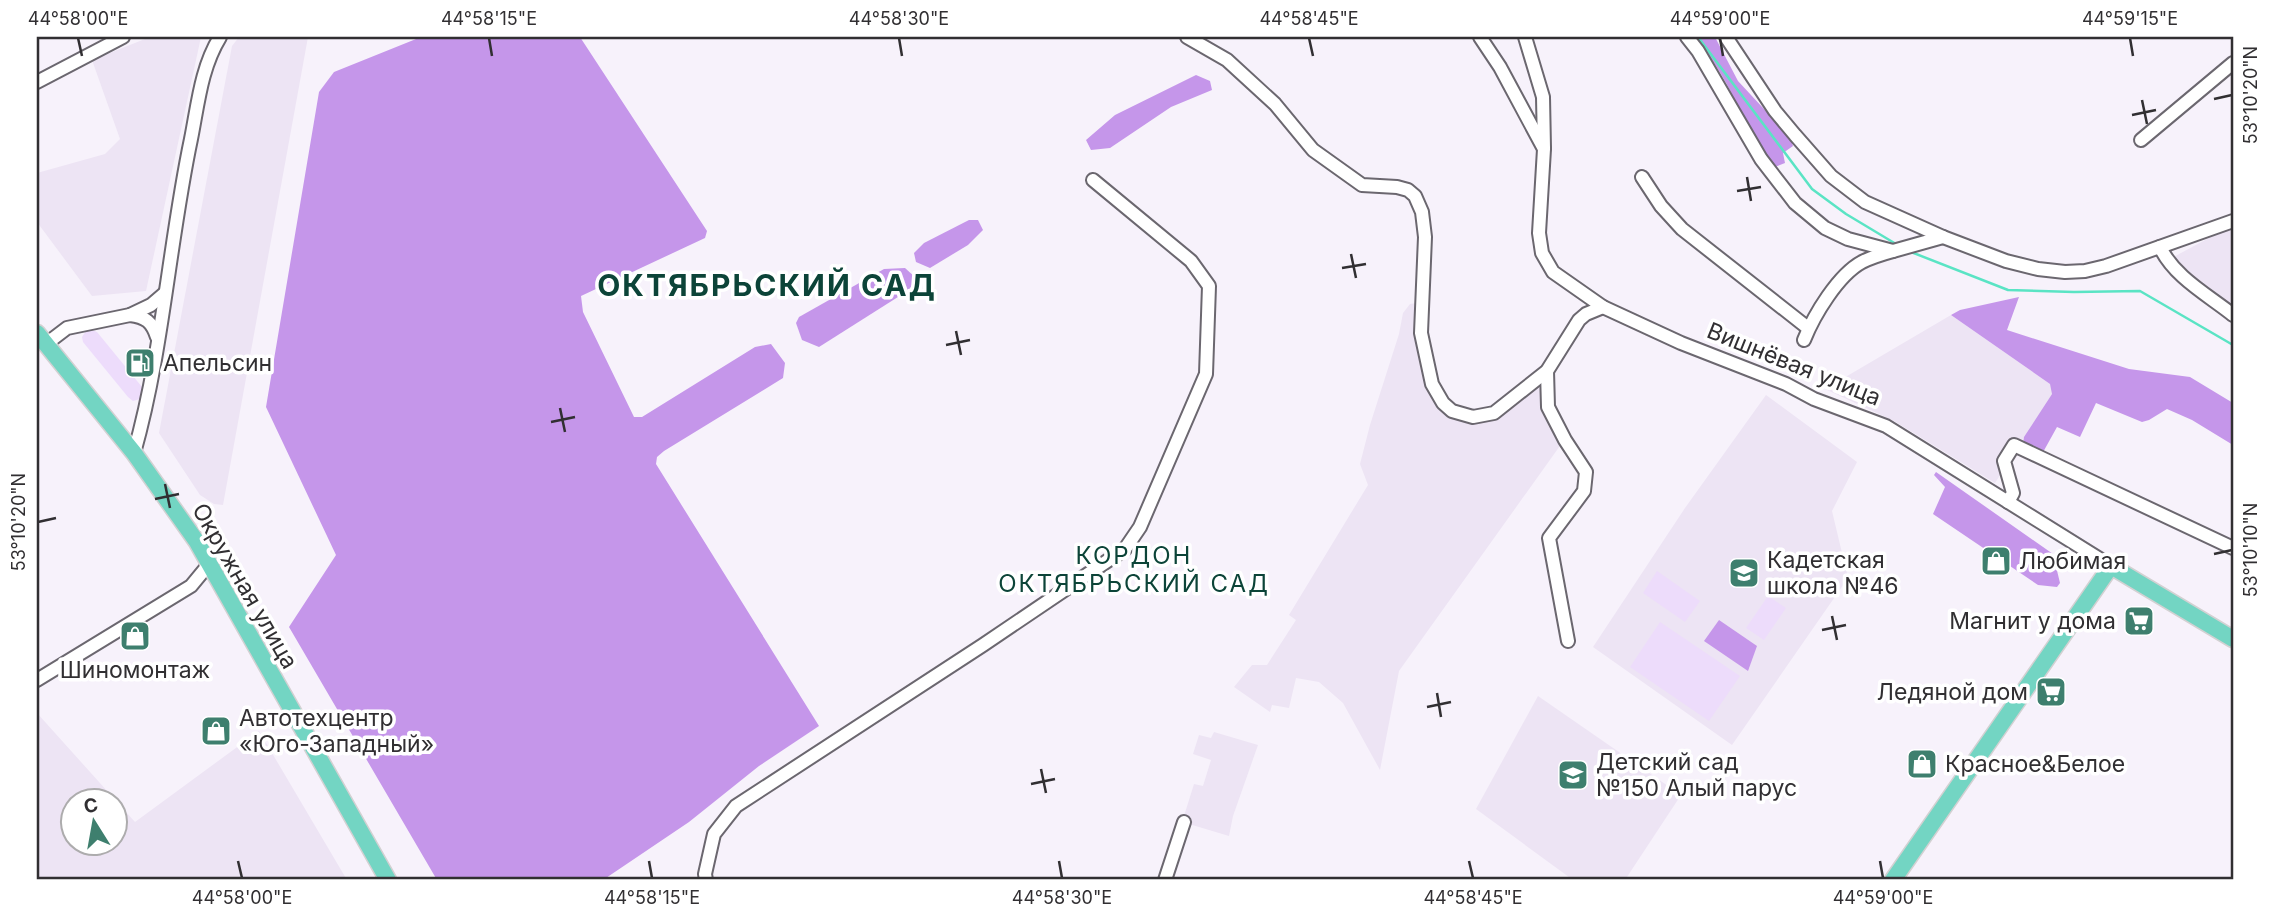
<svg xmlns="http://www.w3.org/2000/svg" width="2270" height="917" font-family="Inter,sans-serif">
<rect width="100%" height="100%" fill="#f7f2fb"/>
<g fill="#ede4f4" fill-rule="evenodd">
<path d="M 150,37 L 201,37 L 146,291 L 92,296 L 37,222 L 37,173 L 105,154 L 120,139 L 92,60 Z"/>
<path d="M 239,37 L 308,37 L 223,505 L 214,504 L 200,495 L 159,433 L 232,46 Z"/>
<path d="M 2233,225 L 2233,311 L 2168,260 Z"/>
<path d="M 1417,303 L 1427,384 L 1472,421 L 1544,381 L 1562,443 L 1399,671 L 1380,770 L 1343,703 L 1319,682 L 1296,678 L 1289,708 L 1272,705 L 1270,712 L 1234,687 L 1252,665 L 1267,665 L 1296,620 L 1289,615 L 1368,485 L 1360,464 L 1370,425 L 1399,334 L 1403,313 L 1410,304 Z"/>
<path d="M 1951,315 L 2050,384 L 2052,389 L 2052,394 L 1995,483 L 1894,421 L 1825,389 Z"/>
<path d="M 1766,395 L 1857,462 L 1832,511 L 1848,578 L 1732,745 L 1593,647 L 1685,508 Z"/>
<path d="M 1538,696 L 1681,795 L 1625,880 L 1573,880 L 1476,809 Z"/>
<path d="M 37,713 L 135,822 L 259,731 L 347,880 L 37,880 ZM 74,802 L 116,802 L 116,844 L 74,844 Z"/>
<path d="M 1214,732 L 1258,745 L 1233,816 L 1229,836 L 1189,824 L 1191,818 L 1184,816 L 1194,784 L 1203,786 L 1211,760 L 1193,754 L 1199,735 L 1211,738 Z"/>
</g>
<g fill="#eddcfb">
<path d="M 92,330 L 97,332 L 142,387 L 143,393 L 140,399 L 133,401 L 128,397 L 83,342 L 82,337 L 86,331 Z"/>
<path d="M 1657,571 L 1700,601 L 1685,622 L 1643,593 Z"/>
<path d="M 1768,596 L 1786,608 L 1764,640 L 1746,628 Z"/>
<path d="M 1660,622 L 1740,676 L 1709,721 L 1630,667 Z"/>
</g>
<g fill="#c596ea">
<path d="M 421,37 L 580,37 L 707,231 L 705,238 L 581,296 L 583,312 L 634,417 L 642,417 L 755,347 L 771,344 L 785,363 L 783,378 L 664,451 L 657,457 L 656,464 L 819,726 L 759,766 L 689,822 L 603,880 L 437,880 L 289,627 L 336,555 L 266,407 L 319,92 L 334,72 Z"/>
<path d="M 1693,37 L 1715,37 L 1738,81 L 1790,137 L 1793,146 L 1783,153 L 1785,163 L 1775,167 C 1742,127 1730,74 1693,37 Z"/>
<path d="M 1196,75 L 1210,81 L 1212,90 L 1171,107 L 1110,148 L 1091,150 L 1086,140 L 1115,115 Z"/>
<path d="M 969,220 L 978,220 L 983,230 L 968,245 L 930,268 L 916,262 L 914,253 L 924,243 Z"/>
<path d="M 905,268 L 916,278 L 909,290 L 819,347 L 802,340 L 796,323 L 799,317 L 884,269 Z"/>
<path d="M 2019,297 L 2007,330 L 2129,369 L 2190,377 L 2233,403 L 2233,445 L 2192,420 L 2167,409 L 2149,420 L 2142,422 L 2096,403 L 2080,437 L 2057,427 L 2042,454 L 2023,443 L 2024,437 L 2052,394 L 2050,384 L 1951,315 L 1960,310 Z"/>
<path d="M 1936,472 L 2053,554 L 2060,583 L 2057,587 L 2038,585 L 1933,514 L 1945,487 L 1934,475 Z"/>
<path d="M 1719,620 L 1757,646 L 1748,671 L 1704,641 Z"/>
</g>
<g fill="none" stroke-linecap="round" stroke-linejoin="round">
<g stroke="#5ae4c4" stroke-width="2.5">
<path d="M 1698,37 L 1812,189 L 1846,214 L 1896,244"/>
<path d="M 1911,252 L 2008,290 L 2074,292 L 2140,291 L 2233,345"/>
</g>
<g stroke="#6b676f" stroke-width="16">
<g id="minor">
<path d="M 1187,37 L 1227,60 L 1275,104 L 1313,150 L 1362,185 L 1397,187 L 1408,190 L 1415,196 L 1422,212 L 1425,237 L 1421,333 L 1432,384 L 1443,403 L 1452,411 L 1473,417 L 1494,413 L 1547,371 L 1579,320 L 1586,314 L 1603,307"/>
<path d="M 1480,37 L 1500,67 L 1544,149 L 1539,233 L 1542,253 L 1553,272 L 1603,307 L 1681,343 L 1786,384 L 1814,399 L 1886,426 L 2111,566"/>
<path d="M 1525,37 L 1543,97 L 1544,148"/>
<path d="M 1687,37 L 1698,51 L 1761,159 L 1795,203 L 1825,228 L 1848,239 L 1893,251 L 1943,237"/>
<path d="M 1726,37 L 1775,111 L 1795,135 L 1831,176 L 1865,202 L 1943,237 L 2006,261 L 2038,269 L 2065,272 L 2085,271 L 2106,266 L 2233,221"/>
<path d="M 37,82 L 123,37"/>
<path d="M 2141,140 L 2233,63"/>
<path d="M 1642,177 L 1661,206 L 1682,229 L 1808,328"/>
<path d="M 2160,247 C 2174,277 2208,295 2233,315"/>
<path d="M 130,315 C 146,317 152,322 157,337"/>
<path d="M 1804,340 C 1814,315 1838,275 1862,262 C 1872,257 1882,254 1893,251"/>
<path d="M 46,344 L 67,328 L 130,315 L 151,305 L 165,293"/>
<path d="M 1547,371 L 1548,407 L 1565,440 L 1586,472 L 1584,491 L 1549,538 L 1568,641"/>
<path d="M 134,453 C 163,351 169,243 191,139 C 198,104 201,68 220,37"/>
<path d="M 2008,502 L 2013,493 L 2004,461 L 2014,445 L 2233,548"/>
<path d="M 37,680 L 191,586 L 210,563"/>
<path d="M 706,880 L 705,874 L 714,834 L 736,806 L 983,645 L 1125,549 L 1140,527 L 1206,374 L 1209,286 L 1191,261 L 1093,180"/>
<path d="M 1165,880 L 1184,822"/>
</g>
</g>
<g stroke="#d2d1d2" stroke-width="19">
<g id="major">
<path d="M 37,333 L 134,453 L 197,542 L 388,880"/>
<path d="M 1893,880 L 2111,566 L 2233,639"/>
</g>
</g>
<use href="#minor" stroke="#fff" stroke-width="12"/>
<use href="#major" stroke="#73d5c3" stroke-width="16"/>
</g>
<path fill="none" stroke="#312f32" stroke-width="2.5" d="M 78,38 L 82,56M 489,38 L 492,56M 899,38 L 902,56M 1309,38 L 1313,56M 1720,38 L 1723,56M 2130,38 L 2133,56M 2214,99 L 2232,95M 2142,100 L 2147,124M 2132,115 L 2156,110M 1747,177 L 1751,201M 1737,191 L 1761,187M 1351,254 L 1356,278M 1342,268 L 1366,264M 956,331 L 961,355M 946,345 L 970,340M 560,408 L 565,432M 551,422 L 575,417M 165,484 L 170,508M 155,499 L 179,494M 38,522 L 56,518M 2214,554 L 2232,550M 1832,616 L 1837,640M 1822,630 L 1846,625M 1437,693 L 1441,717M 1427,707 L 1451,702M 1041,769 L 1046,793M 1031,784 L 1055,779M 238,861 L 242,878M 649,861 L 652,878M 1059,861 L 1062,878M 1469,861 L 1473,878M 1880,861 L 1883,878"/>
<defs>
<g id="fuel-square" transform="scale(1.575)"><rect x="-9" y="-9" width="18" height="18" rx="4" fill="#3e7f6e" stroke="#fff"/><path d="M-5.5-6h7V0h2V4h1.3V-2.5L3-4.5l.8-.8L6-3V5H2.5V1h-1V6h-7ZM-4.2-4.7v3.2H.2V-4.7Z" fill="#fff"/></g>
<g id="shop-square" transform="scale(1.575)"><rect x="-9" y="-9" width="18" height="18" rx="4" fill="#3e7f6e" stroke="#fff"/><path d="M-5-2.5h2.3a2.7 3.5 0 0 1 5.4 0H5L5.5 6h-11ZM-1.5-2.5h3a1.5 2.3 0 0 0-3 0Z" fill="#fff"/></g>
<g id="school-square" transform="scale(1.575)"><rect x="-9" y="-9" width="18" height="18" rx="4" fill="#3e7f6e" stroke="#fff"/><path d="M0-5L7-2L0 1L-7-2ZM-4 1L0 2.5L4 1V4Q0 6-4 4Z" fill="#fff"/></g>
<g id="supermarket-square" transform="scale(1.575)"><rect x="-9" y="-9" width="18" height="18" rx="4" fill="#3e7f6e" stroke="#fff"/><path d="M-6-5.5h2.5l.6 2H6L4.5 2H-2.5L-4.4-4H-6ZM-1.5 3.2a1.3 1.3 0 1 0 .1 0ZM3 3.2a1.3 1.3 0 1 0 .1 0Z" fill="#fff"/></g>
</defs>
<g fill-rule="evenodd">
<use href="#fuel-square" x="140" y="363"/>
<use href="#shop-square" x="1996" y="561"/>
<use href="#school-square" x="1744" y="573"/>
<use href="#supermarket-square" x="2139" y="621"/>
<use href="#shop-square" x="135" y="636"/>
<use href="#supermarket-square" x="2051" y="692"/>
<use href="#shop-square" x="216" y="731"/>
<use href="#shop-square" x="1922" y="764"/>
<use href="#school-square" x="1573" y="775"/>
</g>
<g text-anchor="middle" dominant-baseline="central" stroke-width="7" stroke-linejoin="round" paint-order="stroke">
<g font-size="23" fill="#312f32" stroke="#fff" text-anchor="start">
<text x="163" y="363">Апельсин</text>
<text x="1767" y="560">Кадетская<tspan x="1767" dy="26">школа №46</tspan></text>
<text x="2019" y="561">Любимая</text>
<text x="2116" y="621" text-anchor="end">Магнит у дома</text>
<text x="135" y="670" text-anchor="middle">Шиномонтаж</text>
<text x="2028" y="692" text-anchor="end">Ледяной дом</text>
<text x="239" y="718">Автотехцентр<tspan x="239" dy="26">«Юго-Западный»</tspan></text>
<text x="1596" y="762">Детский сад<tspan x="1596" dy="26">№150 Алый парус</tspan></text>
<text x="1945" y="764">Красное&amp;Белое</text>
</g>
<g font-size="23" fill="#312f32" stroke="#fff">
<text transform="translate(1794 364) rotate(22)">Вишнёвая улица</text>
<text transform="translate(245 586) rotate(60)">Окружная улица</text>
</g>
<g font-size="24" letter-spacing="2" fill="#0c4438" stroke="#fff">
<text x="1134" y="555">КОРДОН<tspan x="1134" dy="28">ОКТЯБРЬСКИЙ САД</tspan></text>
</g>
<g font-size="30" font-weight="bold" letter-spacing="2" fill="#0c4438" stroke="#fff">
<text x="767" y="285">ОКТЯБРЬСКИЙ САД</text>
</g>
</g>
<rect width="2270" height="917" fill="none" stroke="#ffffff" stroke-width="77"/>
<g transform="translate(94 822) rotate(349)"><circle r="33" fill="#ffffff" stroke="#adacad" stroke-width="2"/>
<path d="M0-5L12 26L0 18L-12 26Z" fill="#3e7f6e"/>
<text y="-10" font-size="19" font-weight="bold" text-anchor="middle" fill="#312f32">С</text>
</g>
<rect x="38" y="38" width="2194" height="840" fill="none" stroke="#312f32" stroke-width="2.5"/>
<g font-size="18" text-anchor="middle" fill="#312f32">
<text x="78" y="25">44°58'00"E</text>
<text x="489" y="25">44°58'15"E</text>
<text x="899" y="25">44°58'30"E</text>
<text x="1309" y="25">44°58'45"E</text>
<text x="1720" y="25">44°59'00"E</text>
<text x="2130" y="25">44°59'15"E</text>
<text transform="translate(2251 95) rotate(-90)" y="6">53°10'20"N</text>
<text transform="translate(19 522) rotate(-90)" y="6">53°10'20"N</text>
<text transform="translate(2251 550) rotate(-90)" y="6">53°10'10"N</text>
<text x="242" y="904">44°58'00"E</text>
<text x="652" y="904">44°58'15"E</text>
<text x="1062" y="904">44°58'30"E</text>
<text x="1473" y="904">44°58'45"E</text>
<text x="1883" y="904">44°59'00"E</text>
</g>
</svg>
